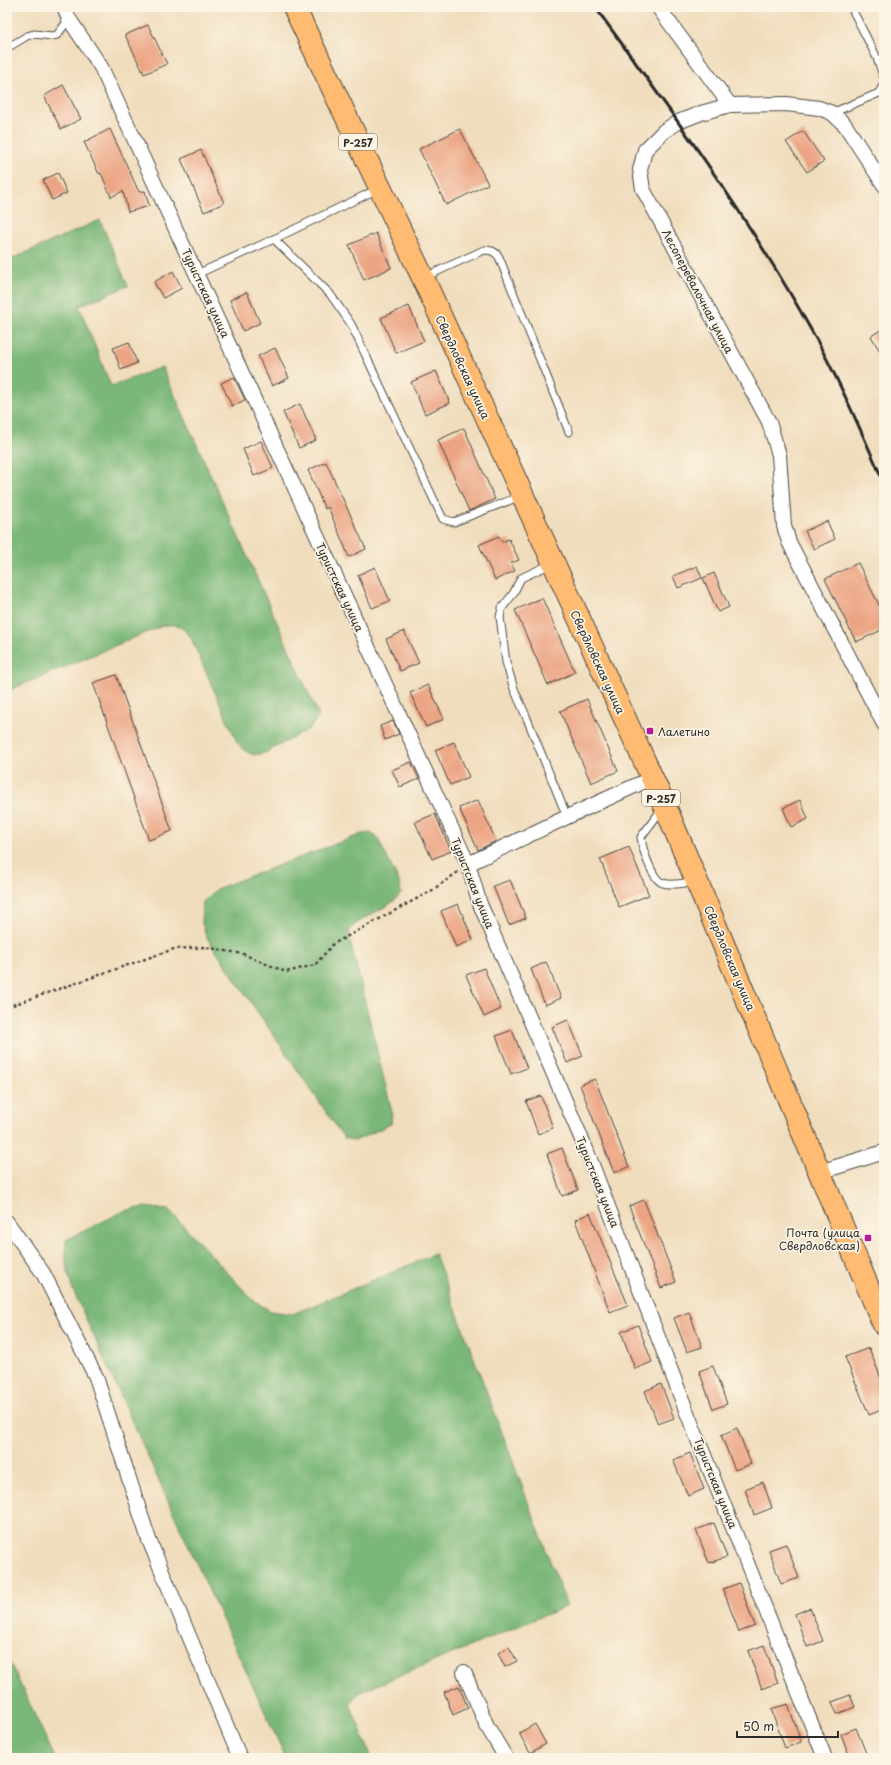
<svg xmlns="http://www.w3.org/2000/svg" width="891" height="1765" font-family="'Playpen Sans',sans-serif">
<rect width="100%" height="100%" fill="#fcf5e5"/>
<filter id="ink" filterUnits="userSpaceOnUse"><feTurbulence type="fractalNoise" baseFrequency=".025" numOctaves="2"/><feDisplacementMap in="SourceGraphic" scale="8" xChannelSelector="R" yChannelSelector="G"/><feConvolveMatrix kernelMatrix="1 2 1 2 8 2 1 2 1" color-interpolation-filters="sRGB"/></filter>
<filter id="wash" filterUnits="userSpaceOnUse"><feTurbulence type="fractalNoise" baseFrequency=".012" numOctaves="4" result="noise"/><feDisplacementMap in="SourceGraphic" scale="16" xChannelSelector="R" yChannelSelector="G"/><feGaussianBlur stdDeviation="0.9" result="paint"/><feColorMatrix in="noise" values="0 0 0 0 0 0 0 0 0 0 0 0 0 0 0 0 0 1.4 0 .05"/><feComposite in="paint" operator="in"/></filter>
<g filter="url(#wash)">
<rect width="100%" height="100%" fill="#f0ddbd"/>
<g fill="#7ab778" stroke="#527152">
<path d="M 100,220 L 128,286 L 79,306 L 111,386 L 162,367 L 319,716 L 309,729 L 265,753 L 253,755 L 244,750 L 237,742 L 191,638 C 182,626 177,623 162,626 L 7,691 L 7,261 Z"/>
<path d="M 370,833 L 377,837 L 400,884 L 401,894 C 387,911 362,914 349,931 L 350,940 L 392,1112 L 391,1124 L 355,1141 L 344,1138 L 207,938 L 201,920 L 203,902 L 216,889 L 362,834 Z"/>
<path d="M 144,1207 L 169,1210 L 252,1299 L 270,1311 L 293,1314 L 435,1254 L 567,1606 L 360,1692 L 350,1704 L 372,1758 L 286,1758 L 177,1521 L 72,1288 L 66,1262 L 66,1240 L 124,1211 Z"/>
<path d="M 7,1656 L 55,1758 L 7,1758 Z"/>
</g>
<g id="blocks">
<g fill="#eca584">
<path d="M 148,25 L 167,64 L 144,74 L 125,35 Z"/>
<path d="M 63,85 L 81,119 L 61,129 L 44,96 Z"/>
<path d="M 110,129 L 139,192 L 145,191 L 149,206 L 128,212 L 123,191 L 111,197 L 101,173 L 99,174 L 84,142 Z"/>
<path d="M 460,129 L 488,184 L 446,205 L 419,149 Z"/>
<path d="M 803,131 L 824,161 L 807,172 L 786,142 Z"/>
<path d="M 201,150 L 224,203 L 204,212 L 181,159 Z"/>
<path d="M 58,173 L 67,193 L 52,200 L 43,180 Z"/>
<path d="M 376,233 L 391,268 L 364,280 L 349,245 Z"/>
<path d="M 173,271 L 182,288 L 163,298 L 154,282 Z"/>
<path d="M 247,292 L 260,323 L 243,331 L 230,300 Z"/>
<path d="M 409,306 L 424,341 L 396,353 L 381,318 Z"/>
<path d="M 884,328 L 884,358 L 871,336 Z"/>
<path d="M 129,342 L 137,363 L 121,370 L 113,348 Z"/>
<path d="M 275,348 L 289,378 L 272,386 L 258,356 Z"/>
<path d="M 436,371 L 450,403 L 425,414 L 411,382 Z"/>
<path d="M 234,377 L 245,400 L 232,406 L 221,383 Z"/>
<path d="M 300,404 L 316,440 L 299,448 L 283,412 Z"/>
<path d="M 464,428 L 495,499 L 469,511 L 438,440 Z"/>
<path d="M 261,441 L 273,468 L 254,476 L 243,449 Z"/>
<path d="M 326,462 L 366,549 L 349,557 L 328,507 L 325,509 L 308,470 Z"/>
<path d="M 827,521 L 835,539 L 814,549 L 805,531 Z"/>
<path d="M 499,536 L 502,542 L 509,539 L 519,560 L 511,563 L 515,571 L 495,580 L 479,545 Z"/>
<path d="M 858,563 L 884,615 L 884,629 L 856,642 L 825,579 Z"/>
<path d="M 697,566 L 702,578 L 678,588 L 673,576 Z"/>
<path d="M 375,567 L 390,601 L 372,608 L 358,575 Z"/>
<path d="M 714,573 L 729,607 L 718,612 L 703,578 Z"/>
<path d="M 542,598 L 575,672 L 548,685 L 515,610 Z"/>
<path d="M 404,631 L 419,663 L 400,671 L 386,639 Z"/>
<path d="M 116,675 L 172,831 L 149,840 L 93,683 Z"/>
<path d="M 428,685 L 444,719 L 426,727 L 410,693 Z"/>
<path d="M 587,699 L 618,771 L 591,783 L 560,711 Z"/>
<path d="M 393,721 L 399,734 L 385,740 L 380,726 Z"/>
<path d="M 454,742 L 469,777 L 450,785 L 435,750 Z"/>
<path d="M 411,762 L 419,779 L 400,787 L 392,770 Z"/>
<path d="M 478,800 L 496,841 L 478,850 L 459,808 Z"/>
<path d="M 800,800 L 808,819 L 791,827 L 783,808 Z"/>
<path d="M 435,814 L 451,851 L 432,859 L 415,822 Z"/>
<path d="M 629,847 L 649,895 L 619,907 L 600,859 Z"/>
<path d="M 510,880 L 526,918 L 509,925 L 493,886 Z"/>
<path d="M 458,904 L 473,940 L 456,947 L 441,911 Z"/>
<path d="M 546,962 L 561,998 L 545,1005 L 531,969 Z"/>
<path d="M 484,968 L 501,1009 L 484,1017 L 466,975 Z"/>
<path d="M 568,1020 L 583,1056 L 567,1063 L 552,1027 Z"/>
<path d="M 512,1030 L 527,1068 L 511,1074 L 496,1036 Z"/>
<path d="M 595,1079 L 629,1167 L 614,1173 L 580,1085 Z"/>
<path d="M 541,1096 L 553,1128 L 538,1134 L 526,1101 Z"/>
<path d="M 562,1148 L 578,1190 L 562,1196 L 547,1154 Z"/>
<path d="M 644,1200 L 676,1282 L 661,1288 L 629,1206 Z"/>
<path d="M 590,1213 L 628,1305 L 610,1312 L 575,1220 Z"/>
<path d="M 689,1312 L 702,1347 L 687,1352 L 674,1318 Z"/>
<path d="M 638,1325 L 652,1362 L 635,1369 L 621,1332 Z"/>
<path d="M 869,1348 L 884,1386 L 884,1409 L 869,1415 L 845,1357 Z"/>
<path d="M 713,1366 L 727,1404 L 713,1409 L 699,1371 Z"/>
<path d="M 661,1384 L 674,1418 L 658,1424 L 645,1391 Z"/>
<path d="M 737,1428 L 751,1464 L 735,1470 L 721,1435 Z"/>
<path d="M 690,1453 L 704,1489 L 688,1496 L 673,1460 Z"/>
<path d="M 763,1482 L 772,1508 L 754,1515 L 745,1489 Z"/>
<path d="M 714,1523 L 727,1557 L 709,1563 L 696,1530 Z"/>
<path d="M 786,1544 L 799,1578 L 781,1584 L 769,1550 Z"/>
<path d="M 739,1583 L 755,1626 L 739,1632 L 723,1589 Z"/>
<path d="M 810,1608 L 823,1641 L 807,1647 L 795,1614 Z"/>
<path d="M 764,1645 L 778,1683 L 762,1689 L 748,1651 Z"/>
<path d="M 509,1647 L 517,1661 L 505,1667 L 498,1653 Z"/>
<path d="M 459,1686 L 468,1708 L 453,1715 L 444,1692 Z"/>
<path d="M 850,1695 L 855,1707 L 837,1714 L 832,1702 Z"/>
<path d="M 788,1704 L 801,1742 L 785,1748 L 771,1709 Z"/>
<path d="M 535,1724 L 546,1744 L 530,1753 L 519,1733 Z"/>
<path d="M 856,1728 L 868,1758 L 850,1758 L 841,1734 Z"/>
</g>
</g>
</g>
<g filter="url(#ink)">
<use href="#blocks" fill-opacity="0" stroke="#494641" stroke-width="1"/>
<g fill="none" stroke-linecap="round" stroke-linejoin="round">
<g stroke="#494641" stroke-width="9">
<g id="service">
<path d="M 851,7 L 877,58 L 884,78"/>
<path d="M 7,48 L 27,36 L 34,34 L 52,36 L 57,35 L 69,19"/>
<path d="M 832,113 L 879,93 L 884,83"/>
<path d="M 274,239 L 330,294 L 351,324 L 443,519 L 454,522 L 521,496"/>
<path d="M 197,274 L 274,239 L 378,189"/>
<path d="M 425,277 L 484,250 C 491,250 495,251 499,257 L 569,432"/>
<path d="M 551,564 L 521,578 L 513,594 L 502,608 L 500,617 L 506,662 L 514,689 L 526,716 L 567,817"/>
<path d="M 662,809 L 641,837 C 642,848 652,880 663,883 C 671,886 685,883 694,882"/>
</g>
</g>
<g stroke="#494641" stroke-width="16">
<g id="minor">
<path d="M 64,7 L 69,19 L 101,67 L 468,864 L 480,904 L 586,1149 L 686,1410 L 825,1758"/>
<path d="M 658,7 L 730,105"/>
<path d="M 884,185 L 845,125 L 832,113 L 819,108 L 786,104 L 730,105 L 701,113 L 678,122 L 664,131 L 645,150 L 640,170 L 643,189 L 769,422 L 779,455 L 784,526 L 789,542 L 884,724"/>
<path d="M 468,864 L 567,817 L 652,778"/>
<path d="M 820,1172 L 884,1152"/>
<path d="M 7,1222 L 43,1273 L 96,1377 L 149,1540 L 240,1758"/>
<path d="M 464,1672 L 487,1726 L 506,1758"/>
</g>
</g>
<g stroke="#494641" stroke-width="24">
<path id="trunk" d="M 294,7 L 423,278 L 665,806 L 884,1325"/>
</g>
<path stroke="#494641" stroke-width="2.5" stroke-dasharray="3 3" stroke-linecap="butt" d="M 7,1007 L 174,949 L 205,947 L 243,954 L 286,972 L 315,965 L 333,944 L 431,891 L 458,872"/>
<use href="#service" stroke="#fff" stroke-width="7"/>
<use href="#minor" stroke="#fff" stroke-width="14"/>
<use href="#trunk" stroke="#febb71" stroke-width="22"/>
<path stroke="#2b2b2b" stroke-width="3" d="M 595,7 C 671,111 747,215 810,328 C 838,377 861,431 884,483"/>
</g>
</g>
<g fill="#b5179e" stroke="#fcf5e5" stroke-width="1.5">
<rect x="646" y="727" width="8" height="8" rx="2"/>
<rect x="864" y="1234" width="8" height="8" rx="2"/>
</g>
<g text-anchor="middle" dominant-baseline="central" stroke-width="3.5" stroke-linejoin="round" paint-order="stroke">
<g fill="#fcf5e5" stroke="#6a6863" stroke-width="1">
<rect x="339" y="134" width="38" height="16" rx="3"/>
<rect x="642" y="790" width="38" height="16" rx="3"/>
</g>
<g font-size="10" font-weight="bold" fill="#2b2b2b">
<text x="358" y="142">Р-257</text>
<text x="661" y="798">Р-257</text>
</g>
<g font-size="11" fill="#2b2b2b" stroke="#fcf5e5">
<text transform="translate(698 291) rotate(62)">Лесоперевалочная улица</text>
<text transform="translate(206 293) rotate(65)">Туристская улица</text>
<text transform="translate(463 367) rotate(65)">Свердловская улица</text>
<text transform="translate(340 587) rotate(65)">Туристская улица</text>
<text transform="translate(598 662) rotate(65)">Свердловская улица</text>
<text transform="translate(473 883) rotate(68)">Туристская улица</text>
<text transform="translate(730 958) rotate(67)">Свердловская улица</text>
<text transform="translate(598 1182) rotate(68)">Туристская улица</text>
<text transform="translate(716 1483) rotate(68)">Туристская улица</text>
</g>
<g font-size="11" fill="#2b2b2b" stroke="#fcf5e5" text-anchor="start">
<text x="658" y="731">Лалетино</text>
<text x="860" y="1232" text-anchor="end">Почта (улица<tspan x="860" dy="13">Свердловская)</tspan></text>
</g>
</g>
<rect width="891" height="1765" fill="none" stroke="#fcf5e5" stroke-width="24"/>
<path d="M737 1731v6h101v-6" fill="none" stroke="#2b2b2b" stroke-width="2"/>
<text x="743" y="1731" font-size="12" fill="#2b2b2b" stroke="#fcf5e5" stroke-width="3" paint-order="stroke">50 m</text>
</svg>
